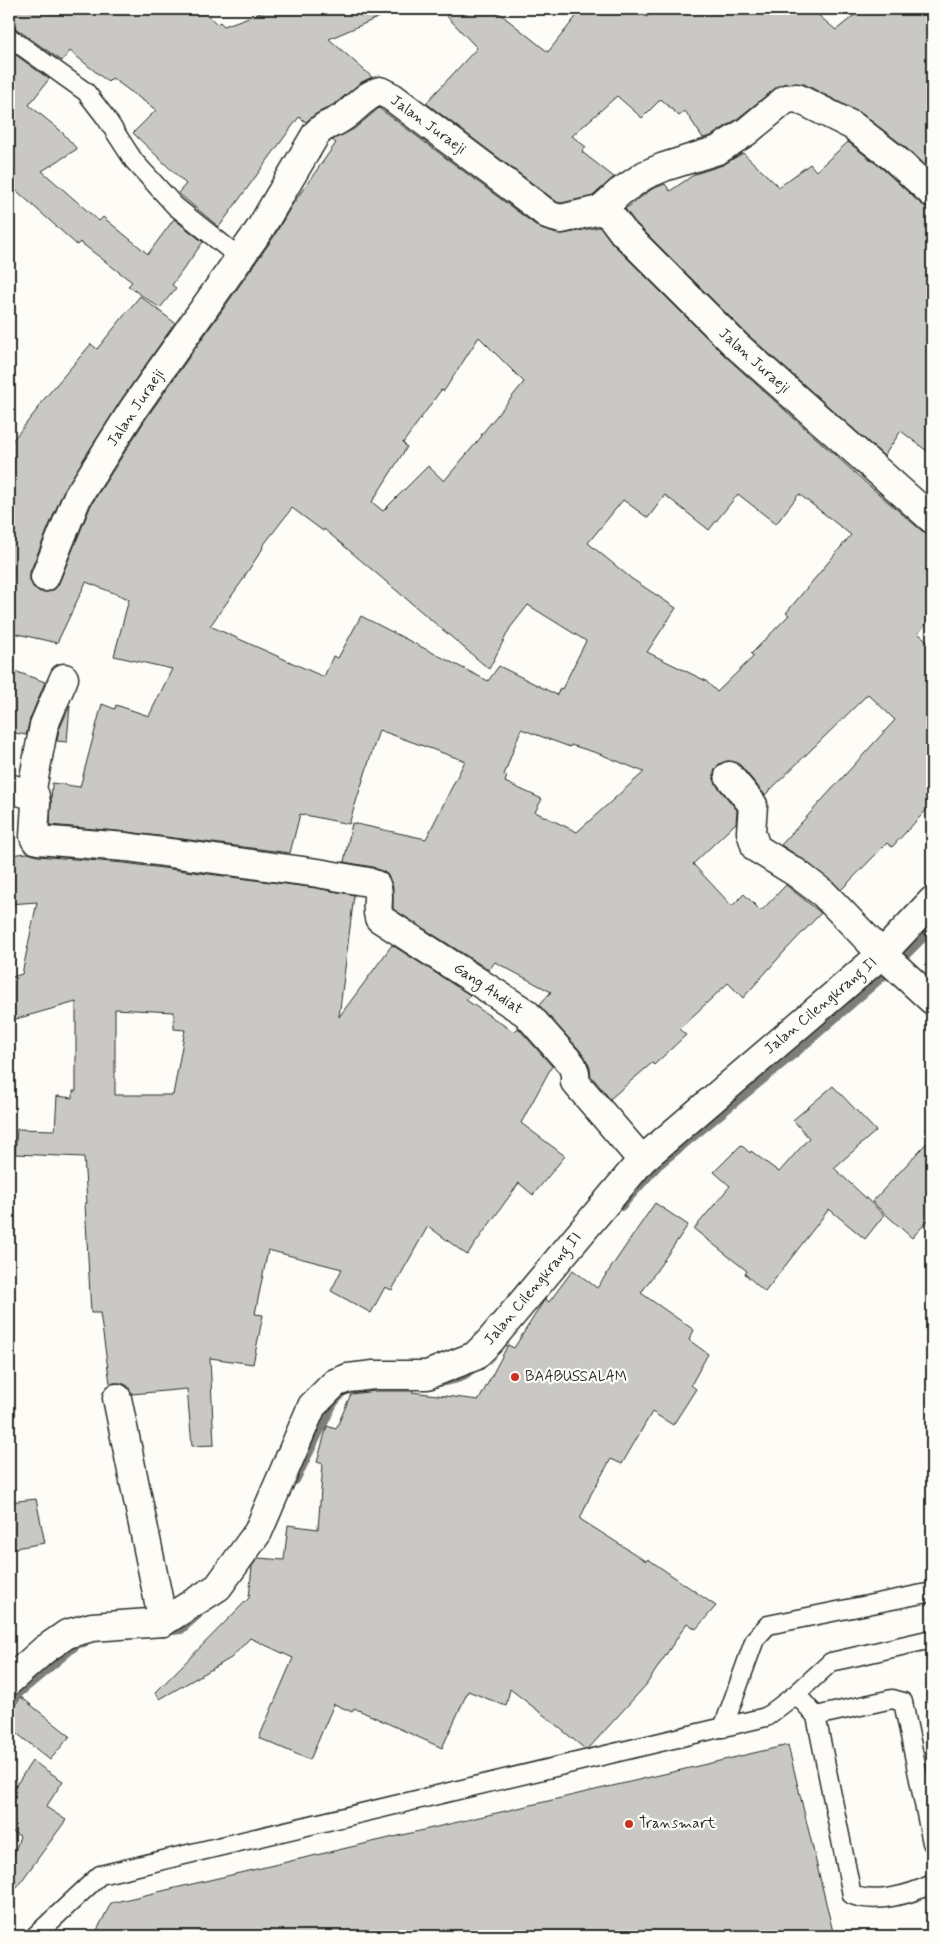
<svg xmlns="http://www.w3.org/2000/svg" width="941" height="1945" font-family="Mynerve,sans-serif">
<rect width="100%" height="100%" fill="#fdfcf7"/>
<filter id="ink" filterUnits="userSpaceOnUse"><feTurbulence type="fractalNoise" baseFrequency=".02" numOctaves="2"/><feDisplacementMap in="SourceGraphic" scale="10" xChannelSelector="R" yChannelSelector="G"/><feConvolveMatrix kernelMatrix="1 2 1 2 8 2 1 2 1" color-interpolation-filters="sRGB"/></filter>
<g filter="url(#ink)">
<g fill="none" stroke-linecap="round" stroke-linejoin="round">
<g stroke="#7e7d7b" stroke-width="10">
<path d="M 896,964 L 932,928"/>
<path d="M 621,1206 L 658,1165 L 798,1050 L 893,967"/>
<path d="M 437,1382 C 456,1380 463,1378 476,1364"/>
<path d="M 295,1480 L 333,1403 L 339,1396"/>
<path d="M 165,1631 L 181,1629 L 198,1614"/>
<path d="M 9,1701 L 78,1643 L 84,1642"/>
</g>
</g>
<g fill="#c9c8c4" stroke="#2b2b2b" fill-rule="evenodd">
<path d="M 9,9 L 201,9 L 217,24 L 220,22 L 224,26 L 271,9 L 398,9 L 329,39 L 372,77 L 360,83 L 336,103 L 314,115 L 306,122 L 299,117 L 219,227 L 178,193 L 186,184 L 133,133 L 156,110 L 112,78 L 108,82 L 70,51 L 62,61 L 15,28 L 9,27 Z"/>
<path d="M 440,9 L 494,9 L 548,52 L 582,9 L 637,9 L 647,17 L 655,9 L 811,9 L 836,30 L 862,9 L 932,9 L 932,172 L 904,146 L 862,114 L 804,84 L 785,83 L 777,87 L 737,119 L 711,136 L 703,138 L 685,111 L 679,116 L 661,99 L 642,118 L 617,96 L 572,136 L 586,147 L 582,152 L 614,177 L 593,196 L 561,203 L 557,202 L 426,103 L 477,48 Z"/>
<path d="M 9,50 L 49,79 L 29,105 L 61,131 L 77,149 L 42,171 L 99,221 L 103,217 L 148,254 L 174,219 L 203,242 L 172,285 L 176,288 L 160,308 L 128,286 L 132,282 L 80,242 L 77,245 L 9,184 Z"/>
<path d="M 379,108 L 541,229 L 557,234 L 564,234 L 598,227 L 601,228 L 612,243 L 726,357 L 866,483 L 922,531 L 932,534 L 932,617 L 918,633 L 932,645 L 932,804 L 892,847 L 887,843 L 841,890 L 804,860 L 781,845 L 895,720 L 868,694 L 765,795 L 741,766 L 735,762 L 727,761 L 719,764 L 714,771 L 714,779 L 717,786 L 737,810 L 736,823 L 693,864 L 732,906 L 744,894 L 761,911 L 786,885 L 821,913 L 783,953 L 743,998 L 728,983 L 679,1029 L 686,1035 L 654,1065 L 652,1063 L 610,1099 L 591,1076 L 590,1068 L 584,1055 L 539,1005 L 551,992 L 495,962 L 489,970 L 393,909 L 393,887 L 387,874 L 373,867 L 344,862 L 352,823 L 426,839 L 465,761 L 379,730 L 349,824 L 300,814 L 290,853 L 128,832 L 50,825 L 52,783 L 80,787 L 102,704 L 115,709 L 116,705 L 149,716 L 172,669 L 114,656 L 129,599 L 86,582 L 57,643 L 9,632 L 9,445 L 40,406 L 39,405 L 91,344 L 97,349 L 140,296 L 175,323 L 121,400 L 63,492 L 30,572 L 30,580 L 33,587 L 40,592 L 48,592 L 55,589 L 59,583 L 91,505 L 147,417 L 273,238 L 292,205 L 336,143 L 332,140 L 354,129 ZM 479,337 L 524,382 L 481,435 L 482,436 L 444,481 L 428,466 L 383,511 L 372,502 L 407,447 L 403,443 L 441,390 L 444,391 ZM 738,494 L 776,524 L 799,494 L 851,535 L 786,613 L 789,615 L 751,654 L 754,656 L 717,692 L 706,681 L 647,652 L 676,608 L 632,579 L 588,543 L 623,500 L 648,518 L 665,495 L 709,530 ZM 292,508 L 323,531 L 324,529 L 489,669 L 510,628 L 528,605 L 586,641 L 562,689 L 560,688 L 557,695 L 499,666 L 488,681 L 361,616 L 338,658 L 333,656 L 324,677 L 210,626 L 245,577 L 244,577 L 263,548 L 262,547 ZM 521,729 L 570,747 L 571,745 L 600,754 L 644,772 L 577,832 L 535,812 L 542,799 L 505,782 L 507,776 L 504,775 Z"/>
<path d="M 848,142 L 884,170 L 921,204 L 932,208 L 932,455 L 901,431 L 884,456 L 747,334 L 635,222 L 625,209 L 652,189 L 665,184 L 670,191 L 695,174 L 723,165 L 743,153 L 779,187 L 810,164 L 816,171 Z"/>
<path d="M 9,669 L 45,682 L 30,719 L 26,735 L 9,732 Z"/>
<path d="M 70,705 L 67,742 L 57,741 L 59,730 Z"/>
<path d="M 28,853 L 37,856 L 124,863 L 316,888 L 354,895 L 339,1017 L 392,945 L 470,995 L 466,1000 L 514,1032 L 518,1028 L 552,1066 L 521,1123 L 565,1156 L 533,1195 L 519,1183 L 467,1255 L 428,1226 L 392,1290 L 385,1287 L 371,1313 L 331,1291 L 342,1269 L 268,1250 L 255,1314 L 263,1315 L 253,1364 L 210,1358 L 214,1445 L 192,1446 L 187,1389 L 132,1394 L 128,1386 L 122,1383 L 110,1383 L 100,1313 L 91,1313 L 85,1203 L 87,1203 L 84,1157 L 15,1154 L 17,1129 L 55,1130 L 57,1096 L 73,1098 L 73,1091 L 76,1091 L 76,1002 L 9,1021 L 9,978 L 22,974 L 37,902 L 9,904 L 9,855 ZM 115,1009 L 174,1012 L 174,1029 L 185,1030 L 173,1095 L 115,1095 Z"/>
<path d="M 833,1086 L 876,1131 L 834,1168 L 884,1215 L 865,1239 L 829,1209 L 765,1292 L 745,1274 L 747,1271 L 694,1229 L 730,1186 L 714,1172 L 741,1145 L 750,1153 L 751,1151 L 779,1172 L 809,1138 L 793,1120 Z"/>
<path d="M 932,1137 L 932,1216 L 912,1238 L 872,1202 Z"/>
<path d="M 655,1203 L 688,1225 L 641,1293 L 694,1330 L 689,1340 L 708,1354 L 691,1385 L 696,1389 L 673,1425 L 652,1412 L 622,1464 L 611,1459 L 591,1494 L 580,1519 L 646,1561 L 648,1559 L 716,1606 L 696,1629 L 687,1623 L 646,1685 L 589,1748 L 585,1749 L 550,1720 L 510,1689 L 506,1706 L 468,1691 L 442,1748 L 354,1708 L 352,1712 L 334,1704 L 310,1760 L 259,1738 L 293,1658 L 250,1638 L 231,1658 L 160,1699 L 155,1693 L 249,1598 L 252,1566 L 258,1558 L 284,1560 L 288,1525 L 318,1529 L 323,1464 L 317,1462 L 327,1426 L 336,1429 L 351,1394 L 375,1391 L 413,1391 L 412,1392 L 479,1400 L 508,1345 L 514,1348 L 545,1299 L 549,1302 L 573,1270 L 597,1288 Z"/>
<path d="M 36,1499 L 45,1543 L 9,1549 L 9,1502 Z"/>
<path d="M 21,1697 L 70,1736 L 50,1760 L 9,1727 L 9,1713 Z"/>
<path d="M 788,1745 L 834,1936 L 94,1936 L 111,1903 Z"/>
<path d="M 32,1761 L 63,1781 L 46,1807 L 66,1820 L 9,1898 L 9,1870 L 20,1836 L 9,1830 L 9,1796 Z"/>
</g>
<g fill="none" stroke-linecap="round" stroke-linejoin="round">
<g stroke="#2b2b2b" stroke-width="21">
<g id="service">
<path d="M 9,37 L 86,92 L 106,118 L 134,161 L 175,206 L 240,258"/>
<path d="M 796,1694 L 816,1716 L 852,1895 C 876,1904 909,1895 932,1884"/>
<path d="M 816,1716 L 892,1699 L 903,1702 L 932,1843"/>
<path d="M 723,1728 L 755,1639 L 768,1625 L 932,1592"/>
<path d="M 35,1936 L 100,1875 L 766,1717 L 796,1694 L 831,1662 L 932,1639"/>
</g>
</g>
<g stroke="#2b2b2b" stroke-width="31">
<g id="minor">
<path d="M 600,210 L 620,192 L 645,175 L 664,167 L 718,150 L 746,132 L 786,99 L 797,98 L 853,126 L 894,158 L 932,193"/>
<path d="M 45,577 L 77,498 L 134,408 L 260,229 L 316,134 C 326,123 330,126 340,119 C 354,111 364,95 380,91 L 392,97 L 550,216 L 561,219 L 600,210 L 611,216 L 623,232 L 736,345 L 932,519"/>
<path d="M 729,776 L 753,805 L 751,832 L 756,848 L 795,872 L 824,894 L 882,954 L 932,1000"/>
<path d="M 9,788 L 35,796 L 36,803 L 34,836 L 35,839 L 38,840 L 126,847 L 318,873 L 368,882 L 376,885 C 381,896 375,905 379,918 L 526,1013 L 572,1065 L 575,1073 L 575,1082 L 642,1160"/>
<path d="M 31,794 L 44,725 L 64,678"/>
<path d="M 117,1398 L 163,1622"/>
</g>
</g>
<g stroke="#2b2b2b" stroke-width="31">
<path id="tertiary" d="M 9,1681 L 44,1650 L 67,1634 L 92,1627 L 163,1622 L 218,1587 L 258,1532 L 312,1406 L 335,1383 L 348,1378 L 374,1375 L 427,1375 L 475,1356 L 490,1341 L 642,1160 L 882,954 L 932,901"/>
</g>
<use href="#service" stroke="#fdfcf7" stroke-width="18"/>
<use href="#minor" stroke="#fdfcf7" stroke-width="28"/>
<use href="#tertiary" stroke="#fdfcf7" stroke-width="28"/>
</g>
</g>
<g fill="#c8321e" stroke="#fdfcf7" stroke-width="2">
<circle cx="515" cy="1377" r="5"/>
<circle cx="629" cy="1824" r="5"/>
</g>
<g text-anchor="middle" dominant-baseline="central" stroke-width="4.5" stroke-linejoin="round" paint-order="stroke">
<g font-size="15" fill="#2b2b2b" stroke="#fdfcf7">
<text transform="translate(428 125) rotate(36)">Jalan Juraeji</text>
<text transform="translate(754 361) rotate(42)">Jalan Juraeji</text>
<text transform="translate(136 408) rotate(-56)">Jalan Juraeji</text>
<text transform="translate(488 989) rotate(34)">Gang Ahdiat</text>
<text transform="translate(821 1006) rotate(-40)">Jalan Cilengkrang II</text>
<text transform="translate(533 1289) rotate(-50)">Jalan Cilengkrang II</text>
</g>
<g font-size="15" fill="#2b2b2b" stroke="#fdfcf7" text-anchor="start">
<text x="525" y="1377">BAABUSSALAM</text>
<text x="639" y="1824">Transmart</text>
</g>
</g>
<rect width="941" height="1945" fill="none" stroke="#fdfcf7" stroke-width="30"/>
<rect x="15" y="15" width="911" height="1915" fill="none" stroke="#2b2b2b" stroke-width="2" filter="url(#ink)"/>
</svg>
